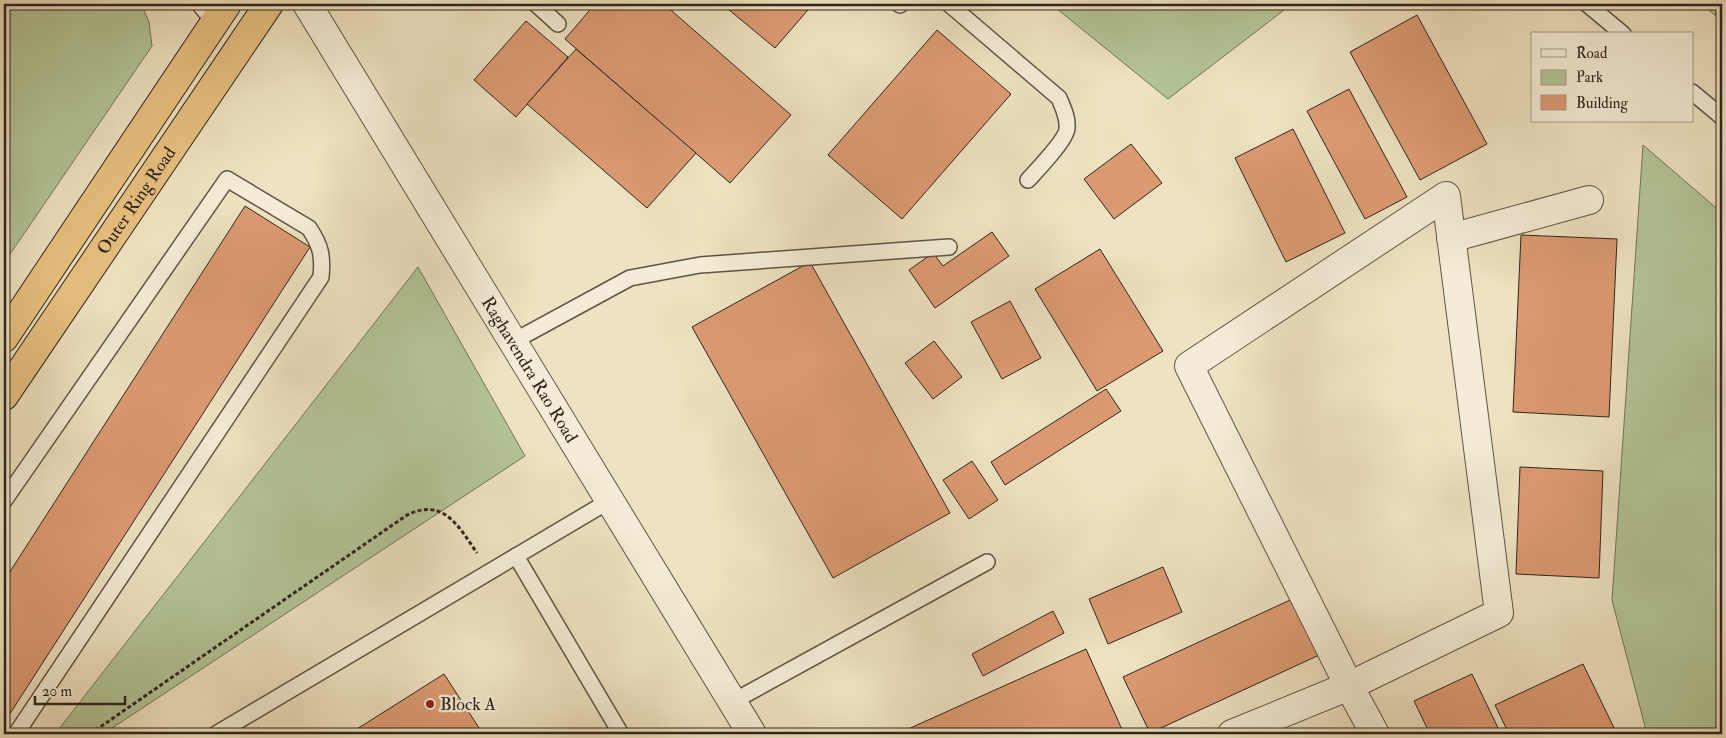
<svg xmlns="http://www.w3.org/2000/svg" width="1726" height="738" font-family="'IM FELL Double Pica',serif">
<rect width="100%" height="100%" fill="#eee2c0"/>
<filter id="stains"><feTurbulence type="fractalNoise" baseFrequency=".004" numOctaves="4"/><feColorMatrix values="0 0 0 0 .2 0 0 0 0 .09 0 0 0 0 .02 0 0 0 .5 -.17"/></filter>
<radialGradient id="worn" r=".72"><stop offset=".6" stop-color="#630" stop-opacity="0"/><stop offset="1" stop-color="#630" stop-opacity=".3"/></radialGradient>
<g fill="#b3c496" stroke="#71745a">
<path d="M 4,4 L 141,4 L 149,22 L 152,46 L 4,263 Z"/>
<path d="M 1051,4 L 1292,4 L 1168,99 Z"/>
<path d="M 1702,4 L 1722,4 L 1722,21 Z"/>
<path d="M 1643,145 L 1722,213 L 1722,734 L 1647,734 L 1612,600 Z"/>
<path d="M 418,267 L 525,456 L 103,734 L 55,734 Z"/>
</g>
<g fill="#dc9a72" stroke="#2f251d">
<path d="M 595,4 L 664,4 L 791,115 L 730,183 L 565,39 Z"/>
<path d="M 722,4 L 813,4 L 775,48 Z"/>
<path d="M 1417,15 L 1487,144 L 1420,180 L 1350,52 Z"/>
<path d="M 526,21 L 568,57 L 516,117 L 474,80 Z"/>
<path d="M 937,30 L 1011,94 L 902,219 L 828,155 Z"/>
<path d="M 576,49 L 696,153 L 647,208 L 527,104 Z"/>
<path d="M 1349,89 L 1407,197 L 1365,219 L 1307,111 Z"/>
<path d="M 1293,129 L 1345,233 L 1286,262 L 1235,158 Z"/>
<path d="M 1131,144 L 1162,183 L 1114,219 L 1084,179 Z"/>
<path d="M 245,206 L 310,247 L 4,723 L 4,581 Z"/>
<path d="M 992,232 L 1009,256 L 935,308 L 909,270 L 933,253 L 943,266 Z"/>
<path d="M 1521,235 L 1617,239 L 1609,417 L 1513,412 Z"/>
<path d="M 1100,249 L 1163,351 L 1097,391 L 1035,289 Z"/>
<path d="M 810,262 L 950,513 L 833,578 L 692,327 Z"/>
<path d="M 1010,301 L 1041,358 L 1002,379 L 971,322 Z"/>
<path d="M 934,341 L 962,377 L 933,399 L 905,363 Z"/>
<path d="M 1106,389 L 1121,411 L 1005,485 L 991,462 Z"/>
<path d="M 972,461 L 998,500 L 969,519 L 943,480 Z"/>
<path d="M 1520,467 L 1603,471 L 1599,578 L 1516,574 Z"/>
<path d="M 1163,567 L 1182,612 L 1108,644 L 1089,599 Z"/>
<path d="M 1301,595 L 1328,651 L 1150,733 L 1123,677 Z"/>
<path d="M 1053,611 L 1064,633 L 983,676 L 972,654 Z"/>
<path d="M 1086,649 L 1124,734 L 897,734 Z"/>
<path d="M 1583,664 L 1617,734 L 1509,734 L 1495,705 Z"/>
<path d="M 444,674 L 483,734 L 349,734 Z"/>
<path d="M 1472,674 L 1501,734 L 1430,734 L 1414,701 Z"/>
</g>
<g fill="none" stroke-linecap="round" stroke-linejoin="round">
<g stroke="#5f5446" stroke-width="18">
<g id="service">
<path d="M 199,4 L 215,23"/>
<path d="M 536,4 L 558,24"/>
<path d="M 949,4 L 1059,98 C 1063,108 1068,117 1067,128 C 1067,139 1037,170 1028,180"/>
<path d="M 1587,4 L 1623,34"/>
<path d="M 900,5 L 900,4"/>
<path d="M 1692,92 L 1722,117"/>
<path d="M 512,342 L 630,278 L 700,265 L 949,247"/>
<path d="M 4,501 L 227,179 L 309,228 C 321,246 323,256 321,277 L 16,734"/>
<path d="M 516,556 L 621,734"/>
<path d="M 732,702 L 987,562"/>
<path d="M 216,734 L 609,501"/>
</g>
</g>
<g stroke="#5f5446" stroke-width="30">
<g id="minor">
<path id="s1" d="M 307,4 L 752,734"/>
<path d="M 1446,196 L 1499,613 L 1349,686 L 1189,366 Z"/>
<path d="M 1451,238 L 1589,200"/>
<path d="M 1232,734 L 1349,686 L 1375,734"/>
</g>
</g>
<g stroke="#2f251d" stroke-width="30">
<g id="trunk">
<path d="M 4,338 L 227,4"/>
<path id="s2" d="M 4,396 L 269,4"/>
</g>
</g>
<path stroke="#2f251d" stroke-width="3" stroke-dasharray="4 2.5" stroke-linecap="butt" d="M 90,734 L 407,515 C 444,497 459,527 477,553"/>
<use href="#service" stroke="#f4ecd6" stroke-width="15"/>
<use href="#minor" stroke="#f4ecd6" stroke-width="28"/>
<use href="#trunk" stroke="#e7c180" stroke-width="28"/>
</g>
<circle fill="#8f2418" stroke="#f4ecd6" stroke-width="2" cx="430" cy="704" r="5"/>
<g text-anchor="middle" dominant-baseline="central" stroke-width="4.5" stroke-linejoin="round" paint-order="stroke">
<g font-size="18" fill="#2f251d" stroke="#f4ecd6">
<text stroke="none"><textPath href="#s2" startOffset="236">Outer Ring Road</textPath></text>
<text stroke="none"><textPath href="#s1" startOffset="428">Raghavendra Rao Road</textPath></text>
</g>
<g font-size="18" fill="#2f251d" stroke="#f4ecd6" text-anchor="start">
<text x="440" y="704">Block A</text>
</g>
</g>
<rect width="1726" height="738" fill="none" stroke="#eee2c0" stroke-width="20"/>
<rect x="5" y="5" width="1716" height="728" fill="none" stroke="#2f251d" stroke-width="2.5"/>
<rect x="10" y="10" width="1706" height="718" fill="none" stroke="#2f251d"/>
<rect x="1531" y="32" width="162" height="90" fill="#f4ecd6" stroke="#a59c8c"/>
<rect x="1541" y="49" width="25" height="8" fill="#f4ecd6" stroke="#a59c8c"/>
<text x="1576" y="58" font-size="15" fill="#2f251d">Road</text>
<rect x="1541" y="70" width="25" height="15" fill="#b3c496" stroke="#a59c8c"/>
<text x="1576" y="82" font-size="15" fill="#2f251d">Park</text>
<rect x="1541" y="95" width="25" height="15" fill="#dc9a72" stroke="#a59c8c"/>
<text x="1576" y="108" font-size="15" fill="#2f251d">Building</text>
<path d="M35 696v8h90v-8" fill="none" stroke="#2f251d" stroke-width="2.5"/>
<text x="42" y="696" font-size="15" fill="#2f251d" stroke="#f4ecd6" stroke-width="4" paint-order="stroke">20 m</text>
<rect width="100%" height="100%" filter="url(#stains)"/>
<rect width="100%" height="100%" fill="url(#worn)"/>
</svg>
